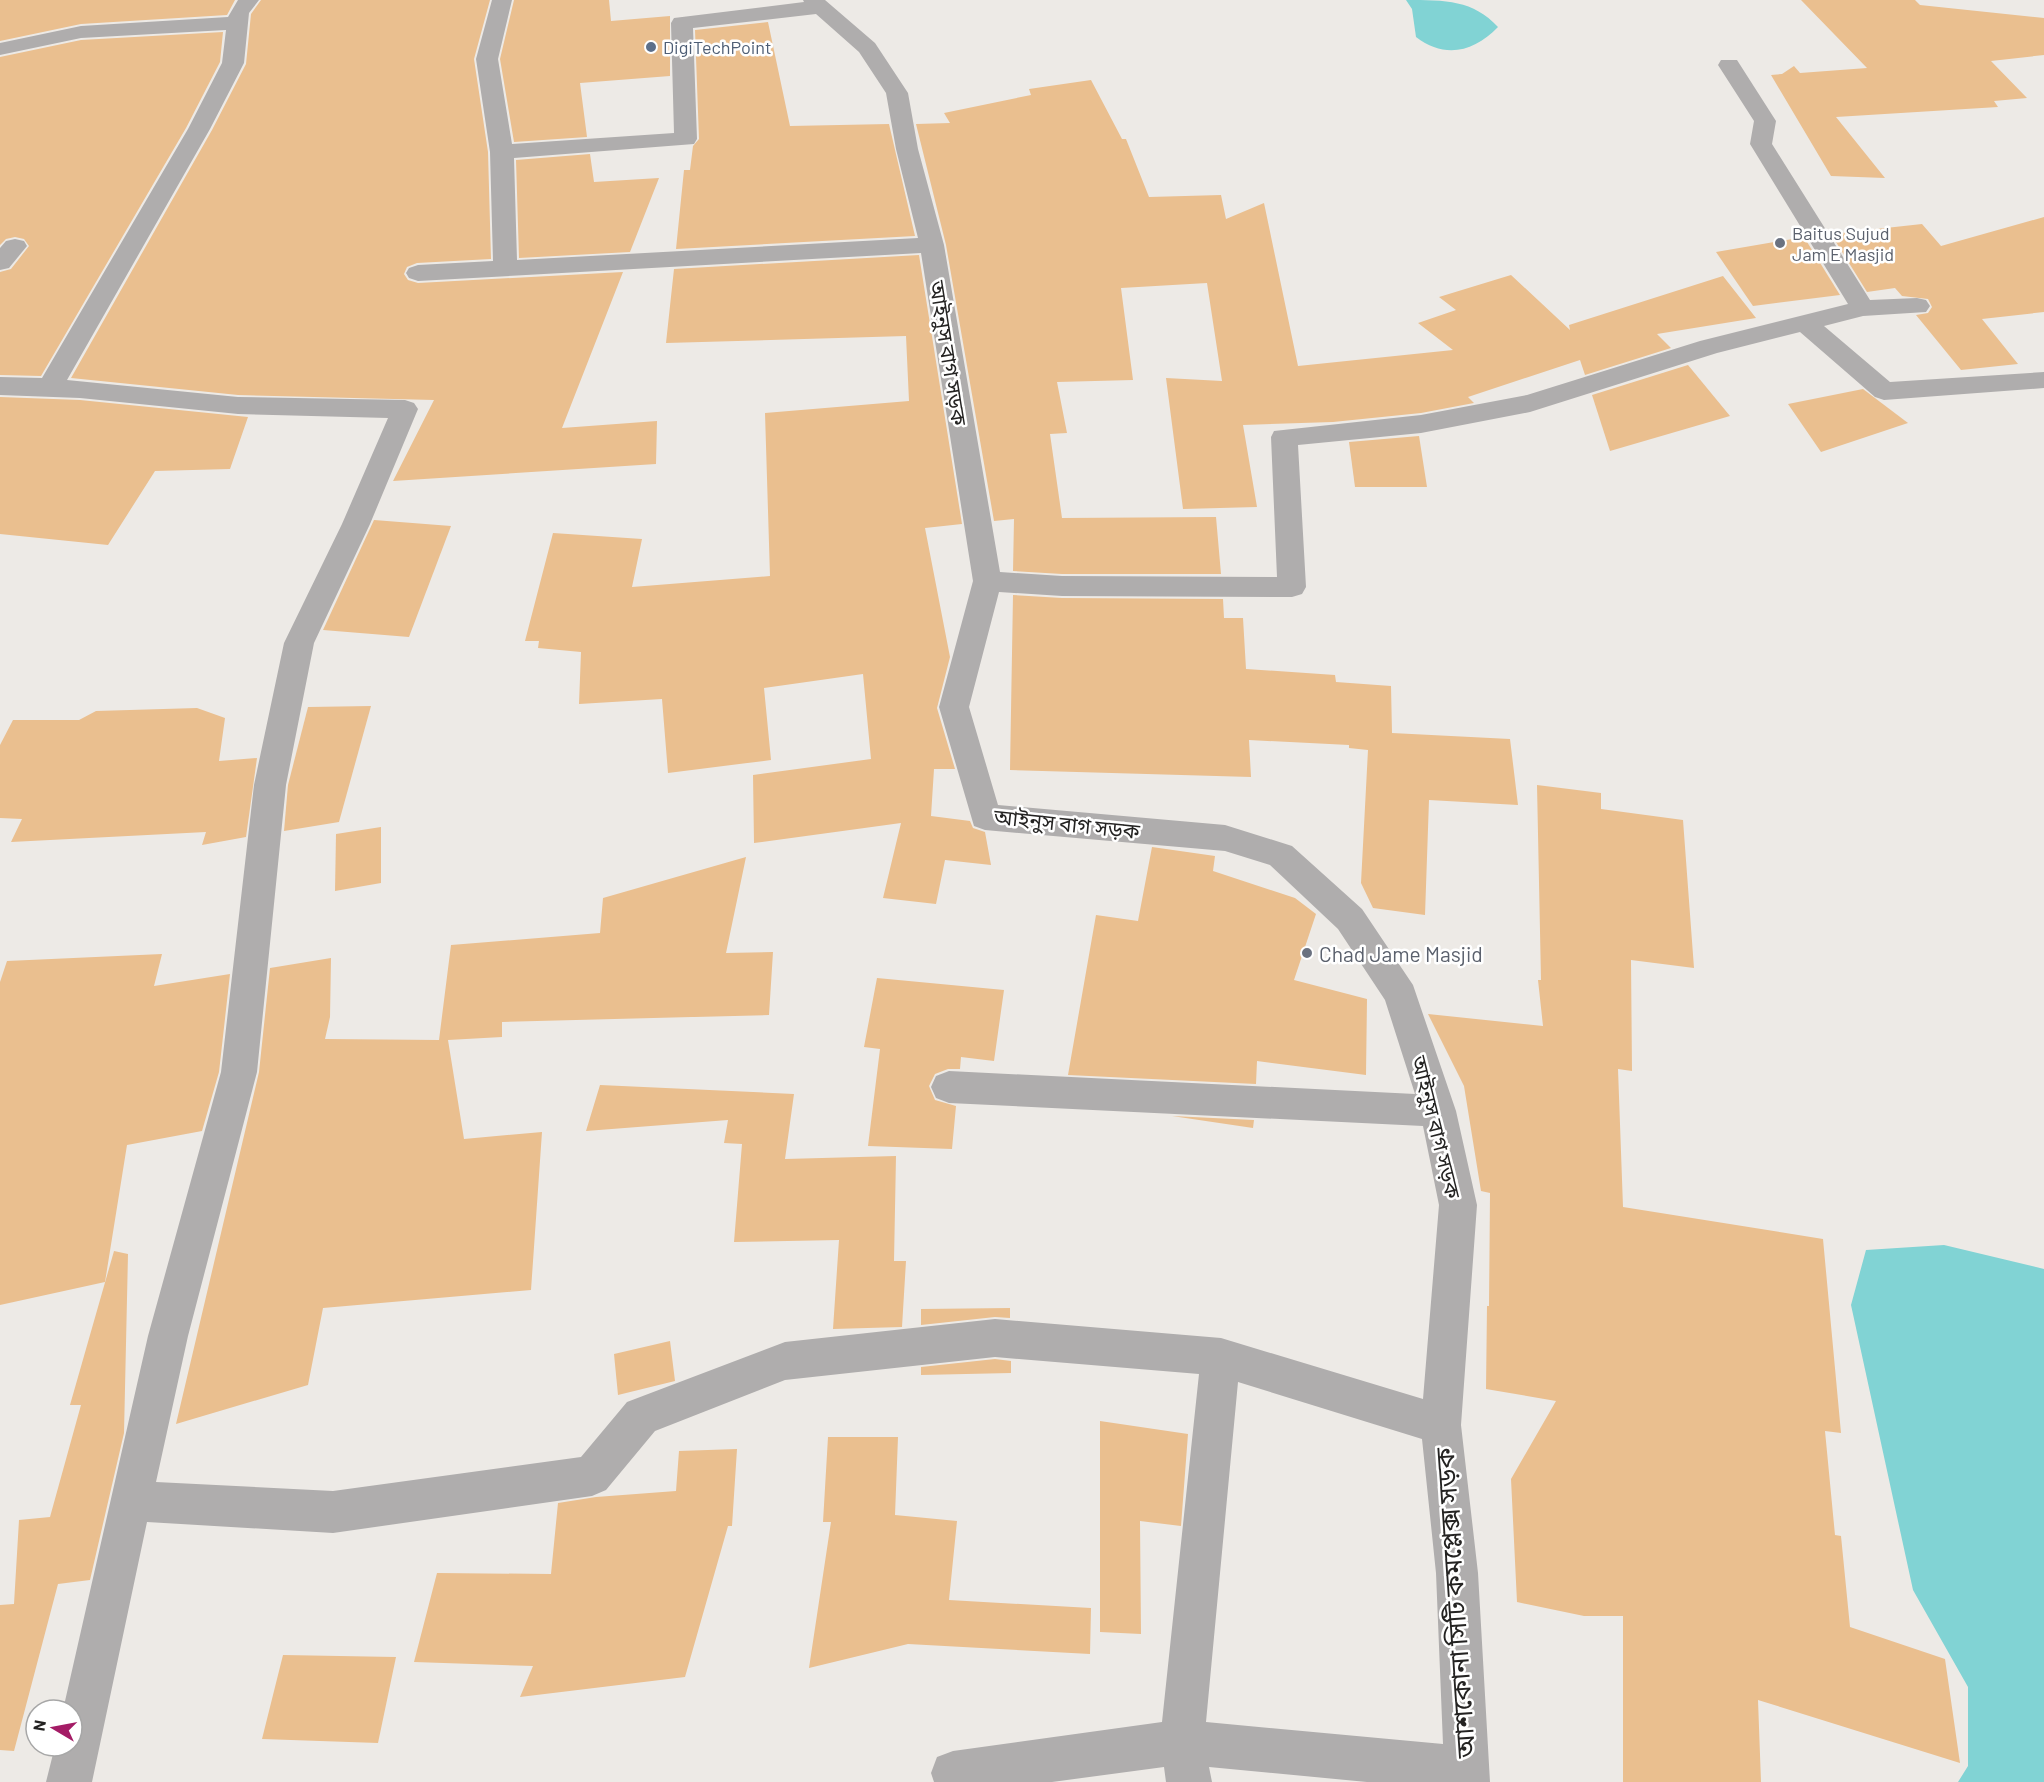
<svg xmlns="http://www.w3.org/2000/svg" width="2044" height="1782" font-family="Barlow,'Noto Sans Bengali',sans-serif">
<rect width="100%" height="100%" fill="#edeae6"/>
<g fill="#81d3d4">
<path d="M 1406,0 C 1446,0 1473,0 1498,27 C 1474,52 1445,59 1416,37 L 1412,9 Z"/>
<path d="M 1944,1245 L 2044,1269 L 2044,1782 L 1958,1782 L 1968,1766 L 1968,1687 L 1913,1590 L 1851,1305 L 1866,1250 Z"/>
</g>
<g fill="#eabf8f">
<path d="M 0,0 L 235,0 L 227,15 L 81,24 L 0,41 Z"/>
<path d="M 261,0 L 490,0 L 474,59 L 488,152 L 491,259 L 417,263 L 407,267 L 404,274 L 408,280 L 418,283 L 623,272 L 562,428 L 657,421 L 656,464 L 393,481 L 434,400 L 238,395 L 71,378 L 212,130 L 246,64 L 251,14 Z"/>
<path d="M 514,0 L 609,0 L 611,21 L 670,16 L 670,76 L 580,83 L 587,137 L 514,142 L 500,59 Z"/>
<path d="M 1801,0 L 1915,0 L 1920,5 L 2044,18 L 2044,55 L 1991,61 L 2027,98 L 1994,101 L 1998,107 L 1836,117 L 1885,178 L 1831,176 L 1771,75 L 1782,74 L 1794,66 L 1800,73 L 1867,68 Z"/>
<path d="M 768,22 L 790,126 L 889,124 L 915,236 L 676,249 L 684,170 L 690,170 L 693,146 L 699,139 L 695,30 Z"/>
<path d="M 223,32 L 220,62 L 186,128 L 41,376 L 0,375 L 0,272 L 11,269 L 29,246 L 24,239 L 15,237 L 6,239 L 0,245 L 0,57 L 81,40 Z"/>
<path d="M 1091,80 L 1122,139 L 1126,139 L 1149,197 L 1221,195 L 1226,219 L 1264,203 L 1298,366 L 1453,350 L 1418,323 L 1456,310 L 1439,297 L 1511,275 L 1570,330 L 1569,325 L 1723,276 L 1756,318 L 1657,334 L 1671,348 L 1585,375 L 1580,360 L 1468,397 L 1474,403 L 1421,413 L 1333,422 L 1243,425 L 1257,507 L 1183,509 L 1166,378 L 1222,381 L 1207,283 L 1121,288 L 1133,380 L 1057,382 L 1067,433 L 1050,434 L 1062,518 L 1216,517 L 1221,574 L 1062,574 L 1013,571 L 1014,519 L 994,521 L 946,245 L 916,124 L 950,123 L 944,113 L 1031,95 L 1029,89 Z"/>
<path d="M 590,154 L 594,182 L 659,178 L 630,252 L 519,258 L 516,160 Z"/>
<path d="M 2044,217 L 2044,312 L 1982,319 L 2018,364 L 1961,370 L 1916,315 L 1928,313 L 1932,307 L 1928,299 L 1902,296 L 1895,288 L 1867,292 L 1831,234 L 1922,224 L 1941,246 Z"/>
<path d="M 1804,237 L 1840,295 L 1753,306 L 1716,252 Z"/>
<path d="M 919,255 L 962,524 L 925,528 L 950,657 L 937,708 L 955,769 L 934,769 L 931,816 L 970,821 L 973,828 L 985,832 L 991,865 L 945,860 L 936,904 L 883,898 L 901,823 L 754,843 L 753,775 L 871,759 L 863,674 L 764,688 L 771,760 L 668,773 L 662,699 L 579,704 L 581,652 L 538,648 L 539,641 L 525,641 L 553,533 L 642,539 L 632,587 L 770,576 L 765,413 L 909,401 L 906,336 L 666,343 L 674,269 Z"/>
<path d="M 1688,365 L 1730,416 L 1610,451 L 1592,395 Z"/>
<path d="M 1863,389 L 1908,423 L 1821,452 L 1788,404 Z"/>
<path d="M 0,397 L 80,400 L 248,417 L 230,469 L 155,471 L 108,545 L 0,534 Z"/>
<path d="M 1419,436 L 1427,487 L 1355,487 L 1349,442 Z"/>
<path d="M 374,520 L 451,526 L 409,637 L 323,630 Z"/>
<path d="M 1013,595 L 1062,598 L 1223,599 L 1224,618 L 1243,618 L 1246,669 L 1335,675 L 1336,682 L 1391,686 L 1392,733 L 1510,739 L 1518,805 L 1429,800 L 1425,915 L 1373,908 L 1361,883 L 1368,750 L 1349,748 L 1349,745 L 1249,740 L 1251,777 L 1010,770 Z"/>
<path d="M 371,706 L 339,822 L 284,831 L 288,785 L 308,707 Z"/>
<path d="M 197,708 L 225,718 L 219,761 L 257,758 L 246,837 L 202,845 L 206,832 L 11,842 L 22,819 L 0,818 L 0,745 L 13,720 L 79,720 L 96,711 Z"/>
<path d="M 1537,785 L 1601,793 L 1601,809 L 1683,820 L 1694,968 L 1631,960 L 1632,1071 L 1618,1069 L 1623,1207 L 1823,1239 L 1841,1433 L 1825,1431 L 1835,1535 L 1841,1536 L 1850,1627 L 1945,1659 L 1960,1763 L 1758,1700 L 1761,1782 L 1623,1782 L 1623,1616 L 1584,1616 L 1517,1602 L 1511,1479 L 1556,1401 L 1486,1389 L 1487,1306 L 1489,1306 L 1490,1193 L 1481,1191 L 1464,1086 L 1428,1014 L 1543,1026 L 1538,980 L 1541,980 Z"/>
<path d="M 381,827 L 381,883 L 335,891 L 336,834 Z"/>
<path d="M 1152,847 L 1215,856 L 1213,871 L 1295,898 L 1316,914 L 1294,980 L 1367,999 L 1366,1075 L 1257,1061 L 1256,1084 L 1068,1075 L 1096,915 L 1138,921 Z"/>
<path d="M 746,857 L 726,953 L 773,952 L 769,1015 L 502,1022 L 502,1037 L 448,1040 L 464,1139 L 542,1132 L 531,1290 L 323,1308 L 308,1385 L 176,1424 L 259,1072 L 270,968 L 331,958 L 330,1017 L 325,1039 L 439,1040 L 451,945 L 600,933 L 603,898 Z"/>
<path d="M 162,954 L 154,986 L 230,974 L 219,1072 L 202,1131 L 127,1145 L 105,1282 L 0,1305 L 0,982 L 7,961 Z"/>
<path d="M 877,978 L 1004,990 L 994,1061 L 961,1057 L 960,1069 L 948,1069 L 935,1074 L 929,1086 L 935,1100 L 956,1106 L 952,1149 L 868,1146 L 880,1049 L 864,1047 Z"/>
<path d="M 600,1085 L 794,1094 L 785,1159 L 896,1156 L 894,1261 L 906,1261 L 902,1327 L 833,1329 L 839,1240 L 734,1242 L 742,1144 L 724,1143 L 728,1120 L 586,1131 Z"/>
<path d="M 1172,1116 L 1254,1120 L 1253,1128 Z"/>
<path d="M 114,1251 L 128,1254 L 124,1433 L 90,1580 L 58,1584 L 14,1751 L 0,1750 L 0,1605 L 14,1604 L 19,1520 L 50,1517 L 81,1405 L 70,1405 Z"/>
<path d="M 1010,1308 L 1010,1318 L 995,1317 L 921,1325 L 921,1309 Z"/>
<path d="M 670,1341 L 675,1381 L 618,1395 L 614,1354 Z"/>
<path d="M 995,1359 L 1011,1361 L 1011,1373 L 921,1375 L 921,1367 Z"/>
<path d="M 1100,1421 L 1188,1434 L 1181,1526 L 1140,1521 L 1141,1634 L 1100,1632 Z"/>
<path d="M 828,1437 L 898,1437 L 895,1515 L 957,1521 L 949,1600 L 1091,1608 L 1090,1654 L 908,1644 L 809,1668 L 831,1522 L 823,1522 Z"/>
<path d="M 737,1449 L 732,1526 L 728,1526 L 685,1677 L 520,1697 L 533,1666 L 414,1662 L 437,1573 L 551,1574 L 558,1503 L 596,1497 L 676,1491 L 679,1451 Z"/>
<path d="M 283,1655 L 396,1657 L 378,1743 L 262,1739 Z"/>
</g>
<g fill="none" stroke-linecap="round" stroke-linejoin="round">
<g fill="#afadad" fill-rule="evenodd">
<path d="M 238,0 L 259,0 L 249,13 L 244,63 L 210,129 L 67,380 L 238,397 L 405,400 L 414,403 L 418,409 L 370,524 L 314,643 L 286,785 L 257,1072 L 188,1336 L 156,1482 L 333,1491 L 581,1457 L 627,1402 L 785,1342 L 995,1319 L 1221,1338 L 1423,1399 L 1439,1205 L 1423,1126 L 949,1103 L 936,1098 L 931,1087 L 936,1076 L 949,1071 L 1415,1094 L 1385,1000 L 1338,929 L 1270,865 L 1225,851 L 985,830 L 974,826 L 939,707 L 973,581 L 921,253 L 418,281 L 409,278 L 406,273 L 409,268 L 418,265 L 493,261 L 490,152 L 476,59 L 492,0 L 512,0 L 498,59 L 512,144 L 674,133 L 671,23 L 674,18 L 804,2 L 803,0 L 825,0 L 875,43 L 908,93 L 918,149 L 944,245 L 1000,572 L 1062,576 L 1277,577 L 1271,437 L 1274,431 L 1421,415 L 1527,395 L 1700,341 L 1848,304 L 1750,144 L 1754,121 L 1718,65 L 1721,60 L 1737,60 L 1776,121 L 1772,144 L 1870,300 L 1917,298 L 1926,300 L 1930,306 L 1926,312 L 1863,316 L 1824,326 L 1890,382 L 2044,372 L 2044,388 L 1884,400 L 1875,397 L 1800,332 L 1717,353 L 1530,412 L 1421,433 L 1298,445 L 1306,587 L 1302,594 L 1292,597 L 1062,596 L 999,592 L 969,707 L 998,805 L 1225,825 L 1292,846 L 1362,909 L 1413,985 L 1456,1111 L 1477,1205 L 1461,1425 L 1478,1573 L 1490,1782 L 1367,1782 L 1209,1767 L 1212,1782 L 1166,1782 L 1164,1767 L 1052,1782 L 934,1782 L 931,1773 L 937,1757 L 953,1751 L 1162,1722 L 1199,1374 L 995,1357 L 785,1380 L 655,1431 L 606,1490 L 592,1496 L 333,1533 L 147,1522 L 92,1782 L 46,1782 L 55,1746 L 72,1746 L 72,1710 L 63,1710 L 148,1336 L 221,1072 L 254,785 L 284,643 L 342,524 L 388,418 L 238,414 L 80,398 L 0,395 L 0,377 L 42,378 L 188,129 L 222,63 L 226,30 L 81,38 L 0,55 L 0,43 L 81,26 L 228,17 ZM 816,14 L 859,52 L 886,93 L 896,149 L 918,238 L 517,260 L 514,158 L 694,144 L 697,139 L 693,28 ZM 1238,1382 L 1422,1439 L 1436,1573 L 1443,1744 L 1206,1722 Z"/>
<path d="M 15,239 L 24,241 L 27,246 L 9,268 L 0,270 L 0,248 L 6,241 Z"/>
</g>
</g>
<circle fill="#5c6f8a" stroke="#fff" stroke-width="2" cx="651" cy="47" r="6"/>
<g fill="#6b7280" stroke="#fff" stroke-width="2">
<circle cx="1780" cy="243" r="6"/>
<circle cx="1307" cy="953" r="6"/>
</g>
<g text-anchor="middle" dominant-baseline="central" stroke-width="5" stroke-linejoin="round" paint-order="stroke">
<g font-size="18" fill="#4e5e75" stroke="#fff" text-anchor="start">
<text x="663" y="47">DigiTechPoint</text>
</g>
<g font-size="18" fill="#5b616d" stroke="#fff" text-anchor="start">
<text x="1792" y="233">Baitus Sujud<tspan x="1792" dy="21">Jam E Masjid</tspan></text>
</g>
<g font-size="21" fill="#242322" stroke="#fff">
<text transform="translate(949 353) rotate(81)">আইনুস বাগ সড়ক</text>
<text transform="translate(1067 823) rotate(6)">আইনুস বাগ সড়ক</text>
<text transform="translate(1437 1127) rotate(76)">আইনুস বাগ সড়ক</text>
</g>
<g font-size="21" fill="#5b616d" stroke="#fff" text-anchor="start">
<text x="1319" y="953">Chad Jame Masjid</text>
</g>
<g font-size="26" fill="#242322" stroke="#fff">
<text transform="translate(1454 1603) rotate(-94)">আশকোনা সিটি কমপ্লেক্স সড়ক</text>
</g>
</g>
<g transform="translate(54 1728) rotate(280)"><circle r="28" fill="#ffffff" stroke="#a7a7a7" stroke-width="1.5"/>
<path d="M0-4.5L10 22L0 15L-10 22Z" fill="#a41c66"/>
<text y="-9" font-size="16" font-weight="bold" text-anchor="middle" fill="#242322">N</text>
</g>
</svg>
